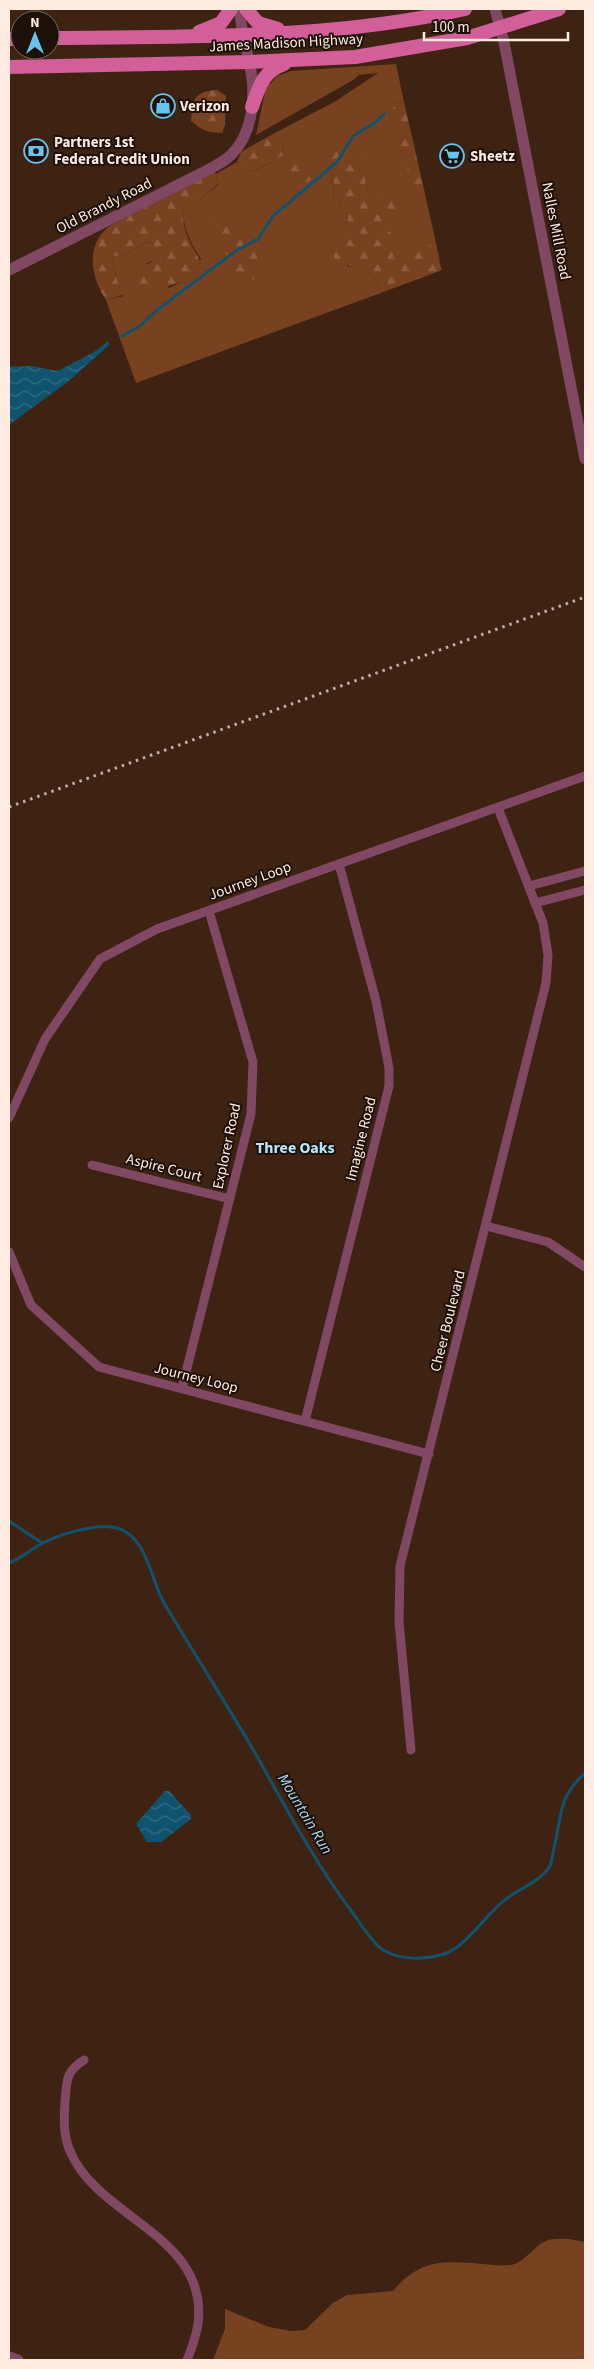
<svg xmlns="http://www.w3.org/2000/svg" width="594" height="2369" font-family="'Source Sans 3',sans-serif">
<defs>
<pattern id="forest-firs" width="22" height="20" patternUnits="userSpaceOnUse" patternTransform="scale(1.25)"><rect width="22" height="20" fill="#78411f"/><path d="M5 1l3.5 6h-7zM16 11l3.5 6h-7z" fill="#8c5d3f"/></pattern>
<pattern id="water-waves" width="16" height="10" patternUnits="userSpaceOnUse" patternTransform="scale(1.25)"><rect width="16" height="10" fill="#10536e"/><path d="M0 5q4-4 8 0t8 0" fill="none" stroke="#346c82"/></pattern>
</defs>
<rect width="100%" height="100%" fill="#3f2312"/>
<g fill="#78411f">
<path d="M 396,64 L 404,102 L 395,104 L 389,114 L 421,200 L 426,198 L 440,261 L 432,249 L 409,264 L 394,264 L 376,232 L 360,158 L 355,153 L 327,166 L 334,181 L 333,199 L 348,216 L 347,266 L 360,268 L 372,274 L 380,290 L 378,294 L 136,383 L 106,300 L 123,296 L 116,277 L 112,257 L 128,253 L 149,241 L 154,246 L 154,260 L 146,264 L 169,288 L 181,282 L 201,259 C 190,242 183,229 183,208 L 199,200 L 218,185 L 216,174 L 237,162 L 248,172 C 261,170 271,161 284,155 L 282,143 L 273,134 L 336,101 L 378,73 L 359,75 L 353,80 L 256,135 L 267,82 L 270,84 L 277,76 L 291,71 Z"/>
<path d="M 569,2239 L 585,2242 L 585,2360 L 213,2360 L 225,2329 L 225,2309 L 269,2327 L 291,2331 L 305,2330 L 333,2303 L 347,2295 L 393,2291 C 421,2258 444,2261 484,2264 C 492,2265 503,2266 511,2265 C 527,2261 532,2247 546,2241 C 552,2238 562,2239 569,2239 Z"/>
</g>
<g fill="url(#forest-firs)">
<path d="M 217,90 L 226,96 L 225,125 L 222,133 C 209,133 201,130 191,121 C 192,100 194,91 217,90 Z"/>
<path d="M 404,102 L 426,198 L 421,201 L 414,189 L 389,114 L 395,104 Z"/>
<path d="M 273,134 L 282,143 L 284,155 C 271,161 261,170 247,172 L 237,162 L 241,152 Z"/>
<path d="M 340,146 L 357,149 L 356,154 L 362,159 L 367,192 L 370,197 L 396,195 L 409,206 L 392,212 L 397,222 L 392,225 L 383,224 L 378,228 L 391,232 L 394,242 L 393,257 L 400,262 L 410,259 L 426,245 L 434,246 L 442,270 L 378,294 L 380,290 L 372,274 C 359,268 347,266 334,259 L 334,249 L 346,246 L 348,216 L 333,199 L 334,181 L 327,166 L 334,150 Z"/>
<path d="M 308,159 L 314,164 L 319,177 L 302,184 L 289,182 L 287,170 L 292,161 Z"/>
<path d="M 215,172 L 218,184 L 199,200 L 183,209 C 183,220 184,229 189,240 C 195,254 201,256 202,273 C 179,282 161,293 136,289 L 133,274 L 154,260 L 154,246 L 149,241 L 128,253 L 112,257 L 116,277 L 123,295 L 106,300 C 90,275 85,244 111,225 Z"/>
<path d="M 228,217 C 245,222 256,248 259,264 C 259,269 256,275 254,279 L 238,281 L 228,273 C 227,253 227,242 208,232 L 209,223 Z"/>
</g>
<g fill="url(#water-waves)">
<path d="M 108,341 L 109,345 L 70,380 L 9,425 L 9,367 L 31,366 L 58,371 L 94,352 Z"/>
<path d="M 165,1791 L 169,1791 L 191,1815 L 191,1819 L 161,1842 L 147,1842 L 136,1824 Z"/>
</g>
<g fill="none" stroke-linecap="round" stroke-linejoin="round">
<g stroke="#10536e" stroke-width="3">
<path d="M 122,336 L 140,326 L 157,310 L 237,250 L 258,239 L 273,216 L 337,162 L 353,136 L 376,122 L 384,114"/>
<path d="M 9,1521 L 42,1543"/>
<path d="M 9,1563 C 20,1559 30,1550 41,1544 C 57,1535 99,1522 117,1528 C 148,1537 150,1579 164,1603 C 195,1655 228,1706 258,1758 C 287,1810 316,1864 352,1912 C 360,1923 368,1936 378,1946 C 394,1961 424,1960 444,1954 C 466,1947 486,1914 506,1899 C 519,1889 541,1881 550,1866 C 552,1861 553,1853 554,1848 C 562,1815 558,1797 585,1773"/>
</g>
<g stroke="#804863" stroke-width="9">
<path d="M 529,886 L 585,871"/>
<path d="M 535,903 L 585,890"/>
<path d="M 9,1118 L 45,1039 L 100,959 L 157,929 L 585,776"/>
<path d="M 92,1165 L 230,1199"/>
<path d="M 486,1226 L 548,1242 L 585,1267"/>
<path d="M 9,1252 L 31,1305 L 99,1367 L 429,1454"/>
<path d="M 182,1388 L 251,1114 L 253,1062 L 209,911"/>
<path d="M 305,1421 L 389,1086 L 389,1068 L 376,1001 L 339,864"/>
<path d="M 411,1750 L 399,1622 L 400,1566 L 546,983 L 548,955 L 543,923 L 498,808"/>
<path d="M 84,2060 C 65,2072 67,2081 65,2102 C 64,2118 63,2135 70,2151 C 98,2219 209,2235 198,2324 C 196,2336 192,2348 187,2360"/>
</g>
<g stroke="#804863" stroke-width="11">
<path d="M 495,9 L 504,42 L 585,459"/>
<path d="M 9,270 L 202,173 C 211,168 223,163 231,155 C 255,131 256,92 249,61 C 245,43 240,27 240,9"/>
<path d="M 9,2357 L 18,2360"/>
</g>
<g stroke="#d25e9a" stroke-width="14">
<path d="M 246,9 L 258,23 L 278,29"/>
<path d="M 199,32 L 221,23 L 231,9"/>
<path d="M 50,38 C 189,36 329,40 465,9"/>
<path d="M 9,39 L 20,39"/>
<path d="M 9,67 L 250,62 L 355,57 L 467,38 L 559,9"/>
<path d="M 252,107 C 259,87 263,71 284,64"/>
</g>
<path stroke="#c4aea1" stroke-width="3" stroke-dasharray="2.5 5" stroke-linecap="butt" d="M 9,807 L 585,597"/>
</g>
<defs>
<g id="shop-ring" transform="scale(1.25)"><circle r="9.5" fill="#1d1009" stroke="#67c4f0" stroke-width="1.5"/><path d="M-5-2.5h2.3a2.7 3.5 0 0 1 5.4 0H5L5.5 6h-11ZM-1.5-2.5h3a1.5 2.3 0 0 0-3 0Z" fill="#67c4f0"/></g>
<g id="bank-ring" transform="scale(1.25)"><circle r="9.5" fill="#1d1009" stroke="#67c4f0" stroke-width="1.5"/><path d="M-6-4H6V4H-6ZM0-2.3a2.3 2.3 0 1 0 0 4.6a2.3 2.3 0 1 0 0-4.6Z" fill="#67c4f0"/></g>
<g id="supermarket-ring" transform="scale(1.25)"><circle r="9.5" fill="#1d1009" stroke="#67c4f0" stroke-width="1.5"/><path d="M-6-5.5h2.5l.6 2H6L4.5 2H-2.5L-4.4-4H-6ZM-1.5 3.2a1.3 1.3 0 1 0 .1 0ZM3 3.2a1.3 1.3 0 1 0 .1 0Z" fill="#67c4f0"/></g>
</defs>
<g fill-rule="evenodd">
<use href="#shop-ring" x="163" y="106"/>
<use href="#bank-ring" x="36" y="151"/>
<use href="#supermarket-ring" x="452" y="156"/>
</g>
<g text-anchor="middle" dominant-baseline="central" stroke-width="4" stroke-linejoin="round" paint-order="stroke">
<g font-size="15" fill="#ffebe1" stroke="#1d1009">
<text transform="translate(286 43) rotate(-3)">James Madison Highway</text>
<text transform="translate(104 206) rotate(-27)">Old Brandy Road</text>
<text transform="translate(556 231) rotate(79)">Nalles Mill Road</text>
<text transform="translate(250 881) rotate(-20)">Journey Loop</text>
<text transform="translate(361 1139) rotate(-76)">Imagine Road</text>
<text transform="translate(227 1146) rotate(-78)">Explorer Road</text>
<text transform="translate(164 1168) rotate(14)">Aspire Court</text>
<text transform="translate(448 1321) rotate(-76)">Cheer Boulevard</text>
<text transform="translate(196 1378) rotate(14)">Journey Loop</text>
</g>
<g font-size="15" font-weight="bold" fill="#ffebe1" stroke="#1d1009" text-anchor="start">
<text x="180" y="106">Verizon</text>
<text x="54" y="142">Partners 1st<tspan x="54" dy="17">Federal Credit Union</tspan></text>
<text x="470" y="156">Sheetz</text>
</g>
<g font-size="16" font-weight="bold" fill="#b6e6ff" stroke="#1d1009">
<text x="295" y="1148">Three Oaks</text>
</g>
<g font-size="16" font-style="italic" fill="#a4d6f0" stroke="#1d1009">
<text transform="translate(305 1814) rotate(59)">Mountain Run</text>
</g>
</g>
<rect width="594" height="2369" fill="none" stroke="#ffebe1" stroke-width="20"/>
<g transform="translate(35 35)"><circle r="24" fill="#1d1009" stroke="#77685f"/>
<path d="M0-4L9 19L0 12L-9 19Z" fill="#67c4f0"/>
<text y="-8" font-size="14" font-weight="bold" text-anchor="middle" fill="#ffebe1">N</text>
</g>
<path d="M424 32v8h144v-8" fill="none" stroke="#ffebe1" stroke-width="2.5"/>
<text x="432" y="32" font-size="15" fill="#ffebe1" stroke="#1d1009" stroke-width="4" paint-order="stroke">100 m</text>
</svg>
